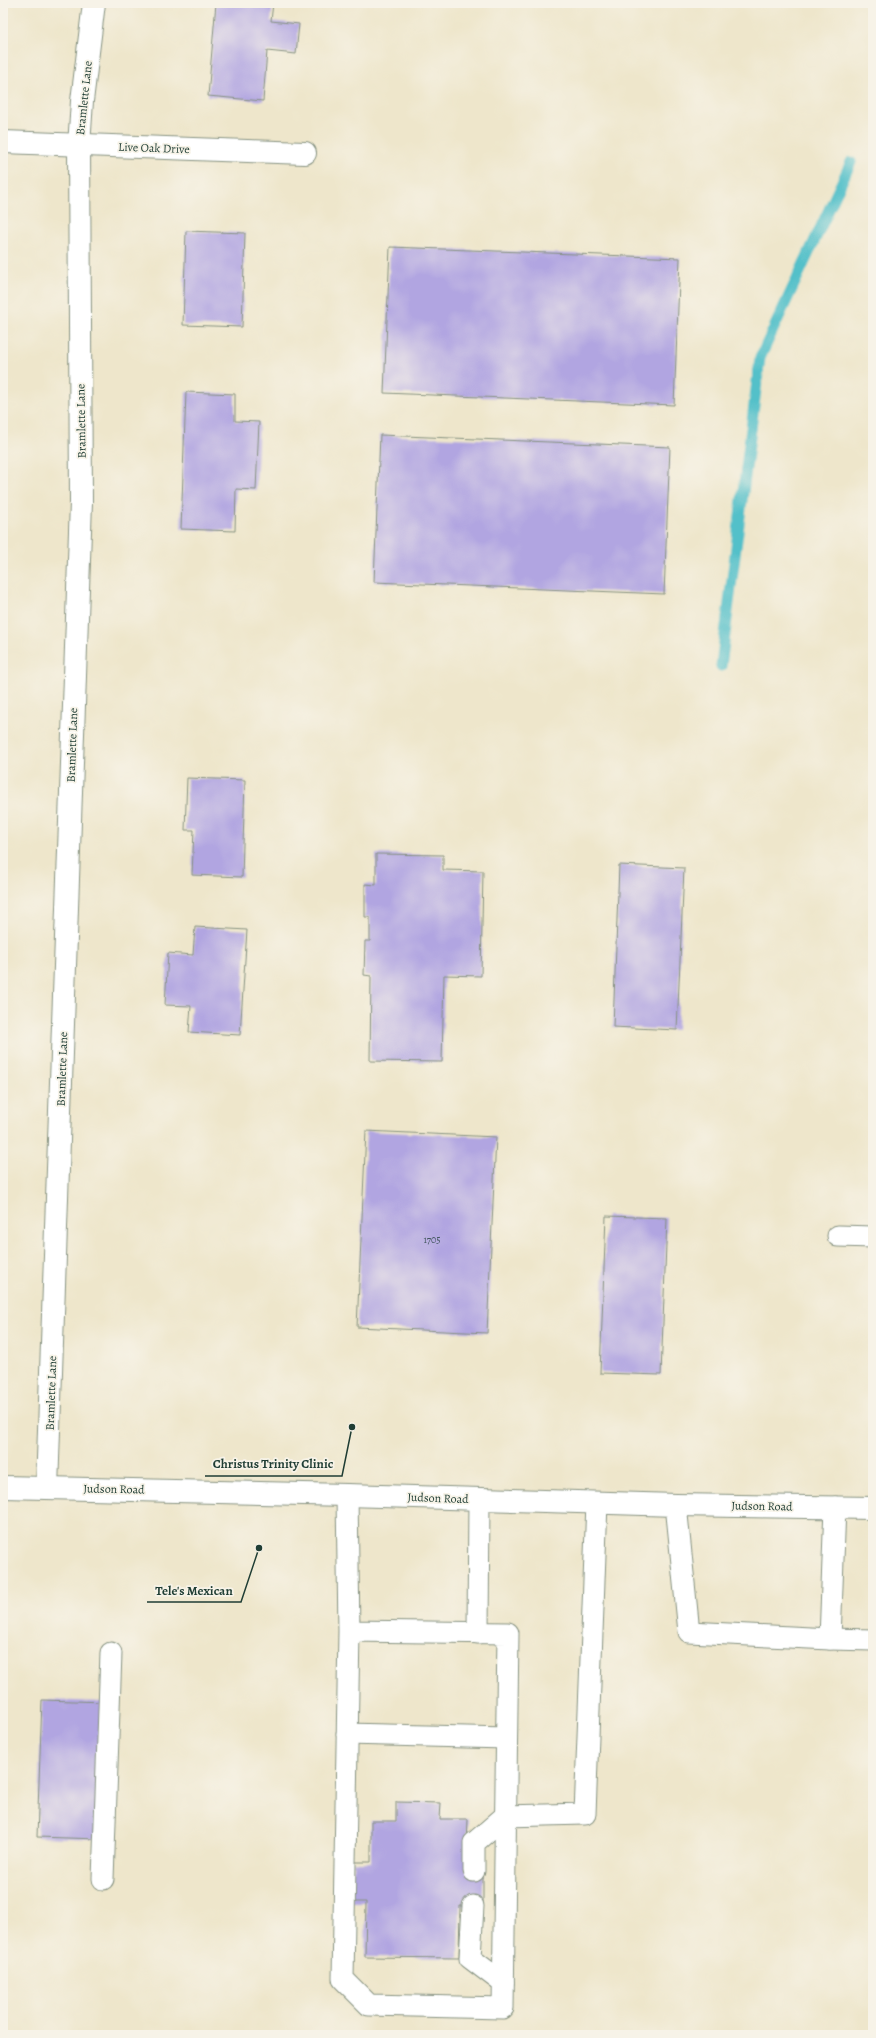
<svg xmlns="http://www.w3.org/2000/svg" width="876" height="2038" font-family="Alegreya,serif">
<rect width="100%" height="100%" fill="#f7f3e8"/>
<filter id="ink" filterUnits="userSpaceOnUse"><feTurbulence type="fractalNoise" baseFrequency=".025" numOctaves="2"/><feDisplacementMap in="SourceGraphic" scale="8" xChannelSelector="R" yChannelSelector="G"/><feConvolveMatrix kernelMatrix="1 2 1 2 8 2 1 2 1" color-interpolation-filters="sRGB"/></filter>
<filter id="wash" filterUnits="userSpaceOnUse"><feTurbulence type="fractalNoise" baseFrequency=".012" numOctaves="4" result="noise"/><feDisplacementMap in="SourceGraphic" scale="16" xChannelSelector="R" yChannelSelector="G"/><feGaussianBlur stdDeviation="0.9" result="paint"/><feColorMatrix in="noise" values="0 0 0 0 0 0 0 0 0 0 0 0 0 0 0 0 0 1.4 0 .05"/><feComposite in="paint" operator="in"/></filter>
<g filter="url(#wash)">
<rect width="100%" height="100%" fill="#eee6cb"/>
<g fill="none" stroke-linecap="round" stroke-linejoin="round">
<path stroke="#52c0c9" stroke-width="11" d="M 721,666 L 760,358 L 851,162"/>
</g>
<g id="blocks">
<g fill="#b1a5e1">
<path d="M 216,3 L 273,3 L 271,21 L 299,24 L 296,54 L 267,51 L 263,101 L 208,96 Z"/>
<path d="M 186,231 L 245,233 L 242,327 L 183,325 Z"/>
<path d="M 390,247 L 680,258 L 674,405 L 384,393 Z"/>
<path d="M 186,392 L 235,394 L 235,421 L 259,422 L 256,490 L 236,489 L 235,531 L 181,529 Z"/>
<path d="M 380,435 L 670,447 L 664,594 L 374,582 Z"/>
<path d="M 187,778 L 245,780 L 242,877 L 192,875 L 194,830 L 185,830 Z"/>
<path d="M 376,854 L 443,855 L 443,870 L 483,871 L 481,976 L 444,975 L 442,1062 L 370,1061 L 371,976 L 364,975 L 365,941 L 370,941 L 370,917 L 365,917 L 365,884 L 376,885 Z"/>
<path d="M 619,865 L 684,868 L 677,1030 L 613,1027 Z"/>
<path d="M 195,927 L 247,930 L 240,1035 L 189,1032 L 191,1006 L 165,1005 L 168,953 L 193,955 Z"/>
<path d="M 366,1131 L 496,1137 L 487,1333 L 357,1327 Z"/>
<path d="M 606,1216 L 667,1218 L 661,1375 L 600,1373 Z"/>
<path d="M 42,1700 L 105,1702 L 99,1839 L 37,1837 Z"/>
<path d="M 396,1802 L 441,1803 L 440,1819 L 468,1819 L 466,1871 L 483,1871 L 483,1907 L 460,1906 L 459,1958 L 365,1957 L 366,1902 L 352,1902 L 353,1862 L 371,1862 L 371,1821 L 396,1821 Z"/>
</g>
</g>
</g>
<g filter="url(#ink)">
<use href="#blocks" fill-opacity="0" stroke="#869280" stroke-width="1"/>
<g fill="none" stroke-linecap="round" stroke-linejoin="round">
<g stroke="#869280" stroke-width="23">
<g id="service">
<path d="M 838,1236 L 873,1237"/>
<path d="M 347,1495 L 349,1631 L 343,1979 L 369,2005 L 503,2008 L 508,1633 L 349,1631"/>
<path d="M 676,1505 L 689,1632 L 830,1639 L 835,1507"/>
<path d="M 478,1633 L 479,1499"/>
<path d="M 830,1639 L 873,1640"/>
<path d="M 347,1734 L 506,1738"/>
<path d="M 474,1871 L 474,1843 L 505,1816 L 585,1814 L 597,1503"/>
<path d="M 103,1879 L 111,1653"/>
<path d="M 473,1906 L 470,1958 L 503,1983"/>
</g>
</g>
<g stroke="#869280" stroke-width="24">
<g id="minor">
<path d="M 3,142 L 305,153"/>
<path d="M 47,1488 L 81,502 L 79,146 L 82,101 L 94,3"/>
</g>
</g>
<g stroke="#869280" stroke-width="24">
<path id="primary" d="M 3,1487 L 347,1495 L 676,1505 L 873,1508"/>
</g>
<use href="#service" stroke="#fff" stroke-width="21"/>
<use href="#minor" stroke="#fff" stroke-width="22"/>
<use href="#primary" stroke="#fff" stroke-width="22"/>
</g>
</g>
<g text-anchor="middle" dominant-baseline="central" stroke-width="3.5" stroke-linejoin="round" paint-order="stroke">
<g font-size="10" fill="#44575f">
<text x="432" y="1239">1705</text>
</g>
<g font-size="12" fill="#1f3d34" stroke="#f7f3e8">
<text transform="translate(84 98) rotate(-84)">Bramlette Lane</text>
<text transform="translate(154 148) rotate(2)">Live Oak Drive</text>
<text transform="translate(81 421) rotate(-91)">Bramlette Lane</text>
<text transform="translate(72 745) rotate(-88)">Bramlette Lane</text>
<text transform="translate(62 1069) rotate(-88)">Bramlette Lane</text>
<text transform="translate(51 1393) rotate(-88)">Bramlette Lane</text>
<text transform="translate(114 1489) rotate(1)">Judson Road</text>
<text transform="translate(438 1498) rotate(2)">Judson Road</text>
<text transform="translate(762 1506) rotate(1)">Judson Road</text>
</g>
</g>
<path fill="none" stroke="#1f3d34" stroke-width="1.5" d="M352 1427L342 1476H205M259 1548L241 1602H147"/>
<g fill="#1f3d34" stroke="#f7f3e8" stroke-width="1.5">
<circle cx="352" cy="1427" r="4"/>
<circle cx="259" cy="1548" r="4"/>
</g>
<g font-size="13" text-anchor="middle" font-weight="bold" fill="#1f3d34" stroke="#f7f3e8" stroke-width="3.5" stroke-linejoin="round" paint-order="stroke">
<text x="273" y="1468">Christus Trinity Clinic</text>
<text x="194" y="1595">Tele's Mexican</text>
</g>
<rect width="876" height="2038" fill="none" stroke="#f7f3e8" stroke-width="16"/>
</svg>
